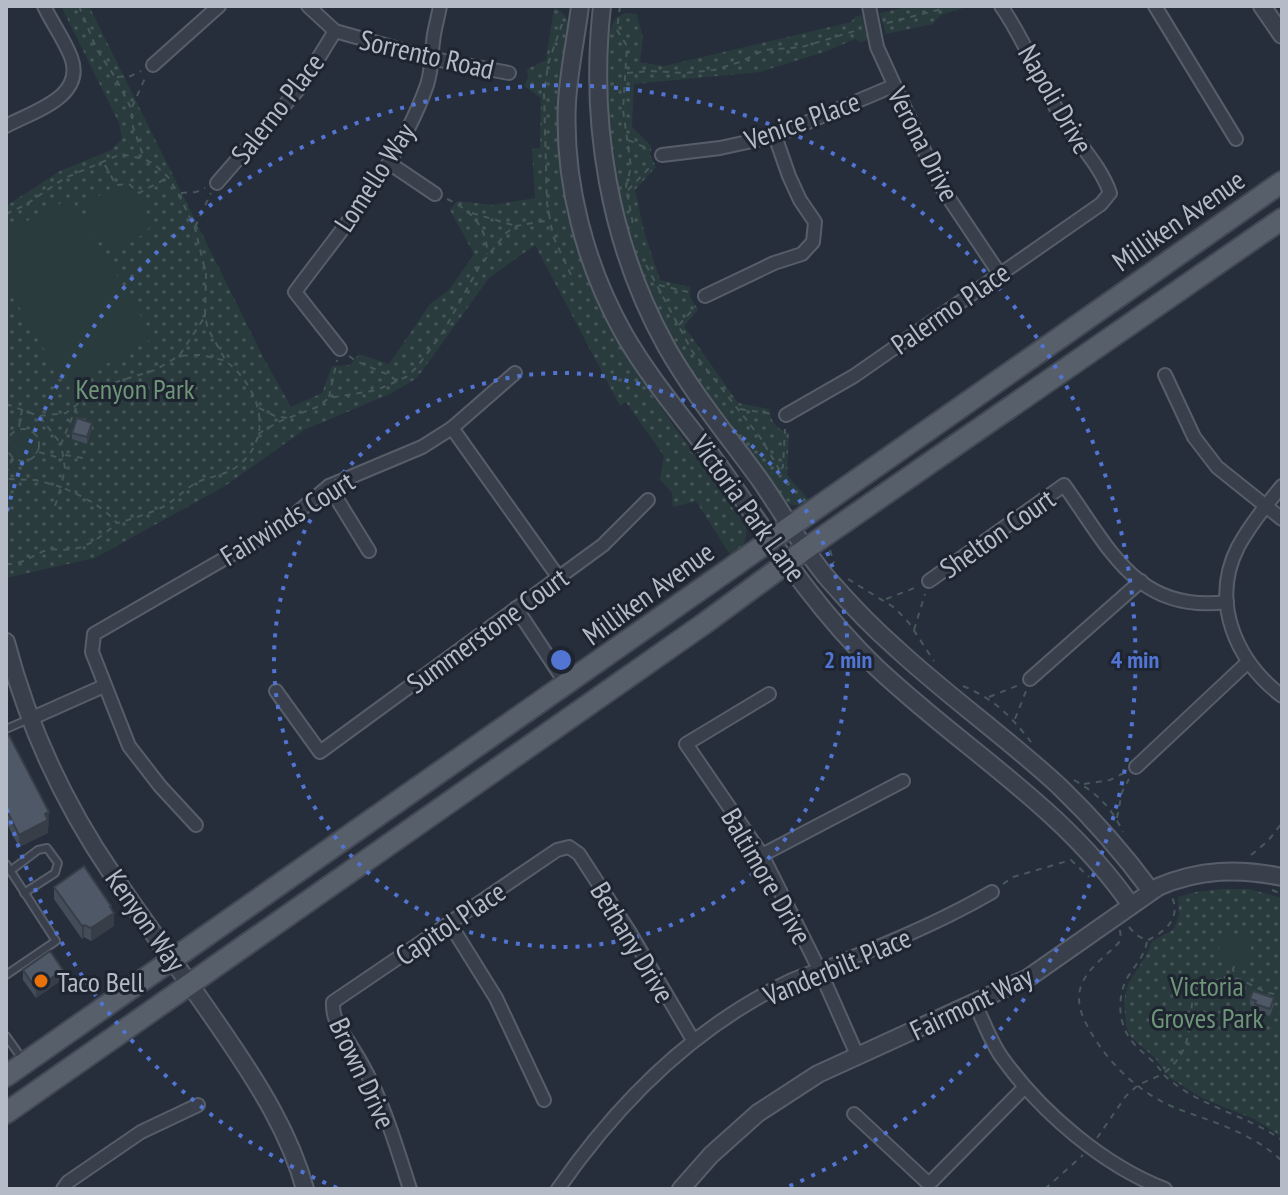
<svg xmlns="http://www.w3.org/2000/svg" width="1288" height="1195" font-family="'PT Sans Narrow',sans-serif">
<defs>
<pattern id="grass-dots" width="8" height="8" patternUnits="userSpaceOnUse" patternTransform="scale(2)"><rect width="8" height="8" fill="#293b3d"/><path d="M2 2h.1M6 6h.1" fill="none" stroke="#465558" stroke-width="1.8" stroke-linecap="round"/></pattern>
</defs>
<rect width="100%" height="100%" fill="#262e3b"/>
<g fill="url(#grass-dots)">
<path d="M 61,6 L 89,6 L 264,359 L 291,407 L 322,393 L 332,366 L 350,365 L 359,354 L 389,364 L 430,304 L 449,290 L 474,254 L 450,210 L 457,201 L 492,205 L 535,198 L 532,149 L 540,148 L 541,98 L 524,86 L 528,77 L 527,69 L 546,60 L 554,8 C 563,12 567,17 570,26 C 548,154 570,263 637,374 L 746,527 C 748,542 742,548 731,556 L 696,501 L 673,507 L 672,493 L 660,479 L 664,456 L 626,402 L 620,406 L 535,245 L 489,278 L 417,378 L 390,394 L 304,430 L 225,486 L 95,558 L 6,578 L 6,206 L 60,171 L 111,150 L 122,139 L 119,123 Z"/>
<path d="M 911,6 L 970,6 L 941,15 L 933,24 L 886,34 L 880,13 Z"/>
<path d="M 625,13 L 637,14 L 643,38 L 640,62 L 664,66 L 851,22 L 856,16 L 862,15 L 868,40 L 861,42 L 855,39 L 827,51 L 760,72 L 634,84 L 632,127 L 651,146 L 650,155 L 656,167 L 635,190 L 644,231 L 660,280 L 690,287 L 690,297 L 698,310 L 684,326 L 738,403 L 769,409 C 771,422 776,429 789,433 L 787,475 L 809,500 C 799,507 793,507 783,500 C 752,455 717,411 688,365 C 632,276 605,172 608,67 C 609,49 604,20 625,13 Z"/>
<path d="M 1222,889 L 1249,889 L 1282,898 L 1282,1137 L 1254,1119 L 1202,1098 L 1170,1078 L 1155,1058 L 1131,1037 L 1126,1026 L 1124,1000 L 1128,984 L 1146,956 L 1152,941 L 1173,930 L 1179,916 L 1178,897 L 1196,892 Z"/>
</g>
<g fill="#293b3d">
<path d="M 121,185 C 139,188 148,210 150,227 C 129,249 115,254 92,233 L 154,338 L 66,386 L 6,285 L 6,232 L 71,198 L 92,232 L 88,209 L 90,200 Z"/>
<circle cx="23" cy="444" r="15"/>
<circle cx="1235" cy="950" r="16"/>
</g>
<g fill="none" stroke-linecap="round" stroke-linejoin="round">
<g stroke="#575e69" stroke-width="10">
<g id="service">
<path d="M 6,729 L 29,719"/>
<path d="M 6,864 L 56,941 L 6,975"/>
<path d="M 10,871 L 38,850 L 47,848 L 58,863 L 55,873 L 24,893"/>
<path d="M 6,1036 L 23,1060"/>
</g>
</g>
<g stroke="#575e69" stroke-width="16">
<g id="minor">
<path d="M 308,6 L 335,31 L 434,59 L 509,73"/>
<path d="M 869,6 L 877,47 L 940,185 L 999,273"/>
<path d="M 1155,6 L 1236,139"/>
<path d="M 153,65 L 219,6"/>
<path d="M 6,126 C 34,111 86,97 71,57 C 64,39 52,23 44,6"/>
<path d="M 662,155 L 720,148 L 775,136 L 893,86"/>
<path d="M 389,163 L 435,194"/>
<path d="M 217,183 L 302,85 L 335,31"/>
<path d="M 705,296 L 774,263 L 802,254 L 813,242 L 815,222 L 800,200 L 789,176 L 775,136"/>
<path d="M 340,349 L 295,292 C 343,227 400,162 427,85 C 432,70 431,57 433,42 C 434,30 438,18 440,6"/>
<path d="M 1165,375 L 1194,437 L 1217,467 L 1282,519"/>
<path d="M 786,415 L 854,376 L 1101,204 L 1110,193 C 1100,164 1076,142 1060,115 C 1039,79 1025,40 1001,6"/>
<path d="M 452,428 L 559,578"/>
<path d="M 329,486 L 369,551"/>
<path d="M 1282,486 C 1266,505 1250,525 1238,547 C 1210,602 1236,661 1282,696"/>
<path d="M 929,581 L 1064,485 C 1109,547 1136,614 1227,602"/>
<path d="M 516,608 L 567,685"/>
<path d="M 1030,679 L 1141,581"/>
<path d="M 276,691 L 320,752 L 603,545 L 648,500"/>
<path d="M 769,694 L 686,744 L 762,855 L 820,971 L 858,1057"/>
<path d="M 30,719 L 104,686"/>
<path d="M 1136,767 L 1248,662"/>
<path d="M 196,825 L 160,786 L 129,746 L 92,652 L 94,634 L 281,526 L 329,486 L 422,447 L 452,428 L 515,373"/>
<path d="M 762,855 L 903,781"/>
<path d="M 450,924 L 496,998 L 544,1100"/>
<path d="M 975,1004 C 984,1022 991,1043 1003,1059 C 1041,1112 1104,1166 1165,1189"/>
<path d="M 854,1114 L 929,1184 L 1025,1087"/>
<path d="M 63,1189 L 68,1182 L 141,1132 L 198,1105"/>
<path d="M 410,1189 C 394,1139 380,1090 351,1046 C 342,1031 332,1021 333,1002 L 557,850 L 569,847 L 579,854 L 629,931 L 693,1040"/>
<path d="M 558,1189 C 619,1101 694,1026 792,980 C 808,973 827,968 843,961 C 895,941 944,920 992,892"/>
</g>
</g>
<g stroke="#575e69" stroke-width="20">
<g id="tertiary">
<path d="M 580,6 C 576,38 569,70 567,102 C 563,181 585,265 624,334 C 652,383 690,425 723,471 C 770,538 815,608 875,666 C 960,747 1061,805 1130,904"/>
<path d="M 602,6 C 589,122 609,243 666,346 C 693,394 728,436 760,480 C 783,513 803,550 829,580 C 850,604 873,628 897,649 C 949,697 1007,738 1059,786 C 1092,818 1124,854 1151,891"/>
<path d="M 1262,6 L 1282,35"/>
<path d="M 6,642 C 28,726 63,802 112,874 C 149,929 190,983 227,1038 C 259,1085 290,1134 305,1189"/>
<path d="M 681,1189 L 711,1155 L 758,1113 L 818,1074 L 1028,978 L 1158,887 C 1199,869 1239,868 1282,877"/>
</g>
</g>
<g stroke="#424954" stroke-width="24">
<g id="primary">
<path d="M 6,1076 L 1282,182"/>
<path d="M 6,1113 L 705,623 L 807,548 L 1282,219"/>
</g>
</g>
<g stroke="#47585b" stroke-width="2" stroke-dasharray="6 6" stroke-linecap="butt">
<path d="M 79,6 L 97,50 L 115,77 L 131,108 L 133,127 L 144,158"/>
<path d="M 620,6 L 617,30 L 627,46 L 623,110 L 631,167 L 626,186 L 633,225"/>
<path d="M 887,23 L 938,10 L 943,6"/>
<path d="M 562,24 L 548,64 L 544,95 L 547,203 L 553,236 L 571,275"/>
<path d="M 627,73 L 650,71 L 685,73 L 714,70 L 740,62 L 764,50 L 802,47 L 861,29"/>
<path d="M 117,77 L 131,76 L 141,71"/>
<path d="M 132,107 L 146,76"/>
<path d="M 628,140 L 651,150"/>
<path d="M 105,165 L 116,185 L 129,184 L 139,193 L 167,178"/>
<path d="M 628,190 L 654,163"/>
<path d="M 181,193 L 196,192 L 205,188"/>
<path d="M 447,199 C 470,209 488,228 487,254"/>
<path d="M 472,213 L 516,226"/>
<path d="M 6,214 L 25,205 L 65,178 L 121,154 L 144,159 L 154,164 L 168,177 L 178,193 L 195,228 L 206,274 L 205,317 L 208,329 L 226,361 L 202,355 L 179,356"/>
<path d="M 195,227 L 211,193"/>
<path d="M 646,265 L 692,351 L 760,437 L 779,469 L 772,473"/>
<path d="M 659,285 L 692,293"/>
<path d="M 679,325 L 696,306"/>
<path d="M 349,356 L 356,361 L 391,376 L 395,380"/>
<path d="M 329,397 L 337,360"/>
<path d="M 6,404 L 39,416 L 66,413 L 100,387 L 155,370 L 179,356 L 204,318"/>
<path d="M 259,408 L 275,416 L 287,418"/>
<path d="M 740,409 L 773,414"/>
<path d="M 40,417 L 61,444"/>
<path d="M 19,427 L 22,410"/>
<circle cx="23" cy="445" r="16"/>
<path d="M 258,434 L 278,422 L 317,407 L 329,398 L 377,390 L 406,377 L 417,367 L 443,332 L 479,267 L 506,233 L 516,226 L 550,220"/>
<path d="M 39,452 L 63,459"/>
<path d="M 65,455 L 88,459"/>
<path d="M 13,458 L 7,471 L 7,479 L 36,480 L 61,487 L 65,468 L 61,444 L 76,408"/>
<path d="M 781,469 L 783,467 L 785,429"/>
<path d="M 55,506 L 61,487 C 84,497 101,505 117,523 L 122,522 C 136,517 151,513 163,507 C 174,501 183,491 194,484 C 208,476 226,476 239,465 C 275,435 259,388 228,363"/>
<path d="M 830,550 L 834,563"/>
<path d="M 6,564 C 25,564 32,555 47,550 C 56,548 64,551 73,549 C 90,546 103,535 116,524"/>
<path d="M 848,579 L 895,608 L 909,623 L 934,661"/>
<path d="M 886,599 L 917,587"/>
<path d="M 914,630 L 925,594"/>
<path d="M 963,686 C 994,699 1010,715 1031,742"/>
<path d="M 989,697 L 1019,685"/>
<path d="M 1015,719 L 1026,691"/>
<path d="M 1074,780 C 1098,794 1111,807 1123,832"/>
<path d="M 1084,784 L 1110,780 L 1124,773"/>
<path d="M 1117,818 L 1122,792 L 1129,779"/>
<path d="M 1251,855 L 1268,841 L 1282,823"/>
<path d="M 1003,884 L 1013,877 L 1071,860 L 1089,877"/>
<path d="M 1272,890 L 1282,894"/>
<path d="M 1129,927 L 1135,934 L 1147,941 C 1145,957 1133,967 1126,980 C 1116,1002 1119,1029 1136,1046 C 1146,1056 1156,1062 1163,1074 C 1193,1050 1187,1031 1193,998 C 1235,954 1244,993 1282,995"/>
<path d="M 1120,930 L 1121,940 C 1108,956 1089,965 1081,986 C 1076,1000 1081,1015 1088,1027 C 1107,1063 1140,1094 1178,1109 C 1216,1123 1252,1133 1282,1161"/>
<path d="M 1148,940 C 1166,931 1181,918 1172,897"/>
<path d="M 1234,966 L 1233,970 L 1236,976"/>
<path d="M 1097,1138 L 1126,1096 L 1138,1085 L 1163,1074 C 1196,1106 1245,1114 1282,1140"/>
<path d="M 1045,1189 L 1083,1155"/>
</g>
<use href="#service" stroke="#39404b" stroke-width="6"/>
<use href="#minor" stroke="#39404b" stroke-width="12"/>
<use href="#tertiary" stroke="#39404b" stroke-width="16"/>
<use href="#primary" stroke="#575f6b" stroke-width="20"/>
</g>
<g fill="#434c59">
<path d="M 92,429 L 87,444 L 72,439 L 72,433 Z"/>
<path d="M 6,736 L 49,825 L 48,825 L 48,833 L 19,847 L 6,822 Z"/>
<path d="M 54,887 L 111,910 L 114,926 L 91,941 L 84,937 L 82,939 L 54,899 Z"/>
<path d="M 23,970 L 63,979 L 36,998 L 23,980 Z"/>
<path d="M 1250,999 L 1274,1004 L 1270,1016 L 1255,1011 L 1255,1007 L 1250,1005 Z"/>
</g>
<g fill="#373e48">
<path d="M 92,423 L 92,429 L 87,444 L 87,437 Z"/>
<path d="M 49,812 L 48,833 L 19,847 L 19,835 Z"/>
<path d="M 111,906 L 111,915 L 114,913 L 114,926 L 91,941 L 91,928 Z"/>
<path d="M 84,925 L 84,937 L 82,939 L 82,926 Z"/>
<path d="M 63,970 L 63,979 L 36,998 L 36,989 Z"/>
</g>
<g fill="#4e5867" stroke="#373e48" stroke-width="2">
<path d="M 77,418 L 92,423 L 87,437 L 72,433 Z"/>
<path d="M 9,735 L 49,812 L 45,814 L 48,820 L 19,835 L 6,809 L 6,736 Z"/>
<path d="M 84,866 L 111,906 L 110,907 L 114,913 L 91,928 L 84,925 L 82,926 L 54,887 Z"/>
<path d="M 50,951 L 63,970 L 36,989 L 23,970 Z"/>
<path d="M 1253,991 L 1274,998 L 1270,1009 L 1255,1004 L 1256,1001 L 1250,999 Z"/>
</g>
<g fill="none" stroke="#5274d2" stroke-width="4" stroke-dasharray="4 8">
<circle cx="561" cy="660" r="287"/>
<path d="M337 1188A574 574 0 0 1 7 809M7 511A574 574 0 1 1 785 1188"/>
</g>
<circle fill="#e8710a" stroke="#1e2530" stroke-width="3" cx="41" cy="981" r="8"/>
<g text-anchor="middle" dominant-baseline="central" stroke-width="6" stroke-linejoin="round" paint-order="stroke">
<g font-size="28" fill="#b5bbc7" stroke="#1e2530">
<text transform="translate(427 54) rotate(13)">Sorrento Road</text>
<text transform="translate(1056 99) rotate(60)">Napoli Drive</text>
<text transform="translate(277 108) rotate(-52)">Salerno Place</text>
<text transform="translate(802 120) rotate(-20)">Venice Place</text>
<text transform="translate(924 144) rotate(63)">Verona Drive</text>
<text transform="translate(374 177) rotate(-57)">Lomello Way</text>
<text transform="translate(1178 220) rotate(-35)">Milliken Avenue</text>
<text transform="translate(950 308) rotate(-35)">Palermo Place</text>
<text transform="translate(749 508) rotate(54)">Victoria Park Lane</text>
<text transform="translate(287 518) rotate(-32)">Fairwinds Court</text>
<text transform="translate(997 533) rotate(-35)">Shelton Court</text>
<text transform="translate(648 593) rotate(-36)">Milliken Avenue</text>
<text transform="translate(487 630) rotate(-36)">Summerstone Court</text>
<text transform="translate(767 876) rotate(60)">Baltimore Drive</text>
<text transform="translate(146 920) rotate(55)">Kenyon Way</text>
<text transform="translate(450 923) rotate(-34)">Capitol Place</text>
<text transform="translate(633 942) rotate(59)">Bethany Drive</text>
<text transform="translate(837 966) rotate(-23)">Vanderbilt Place</text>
<text transform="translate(971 1003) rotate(-26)">Fairmont Way</text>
<text transform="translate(363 1073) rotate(65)">Brown Drive</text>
</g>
<g font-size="28" fill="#6e9578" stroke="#1e2530">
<text x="135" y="388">Kenyon Park</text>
<text x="1207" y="985">Victoria<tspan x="1207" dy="32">Groves Park</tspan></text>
</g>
<g font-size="28" fill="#b5bbc7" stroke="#1e2530" text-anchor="start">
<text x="57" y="981">Taco Bell</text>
</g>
</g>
<circle cx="561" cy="660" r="12" fill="#5274d2" stroke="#1e2530" stroke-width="4"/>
<g font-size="24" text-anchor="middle" font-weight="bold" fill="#5274d2" stroke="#1e2530" stroke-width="6" stroke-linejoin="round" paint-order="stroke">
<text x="848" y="668">2 min</text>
<text x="1135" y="668">4 min</text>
</g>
<rect width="1288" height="1195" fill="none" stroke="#b5bbc7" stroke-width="16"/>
</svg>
